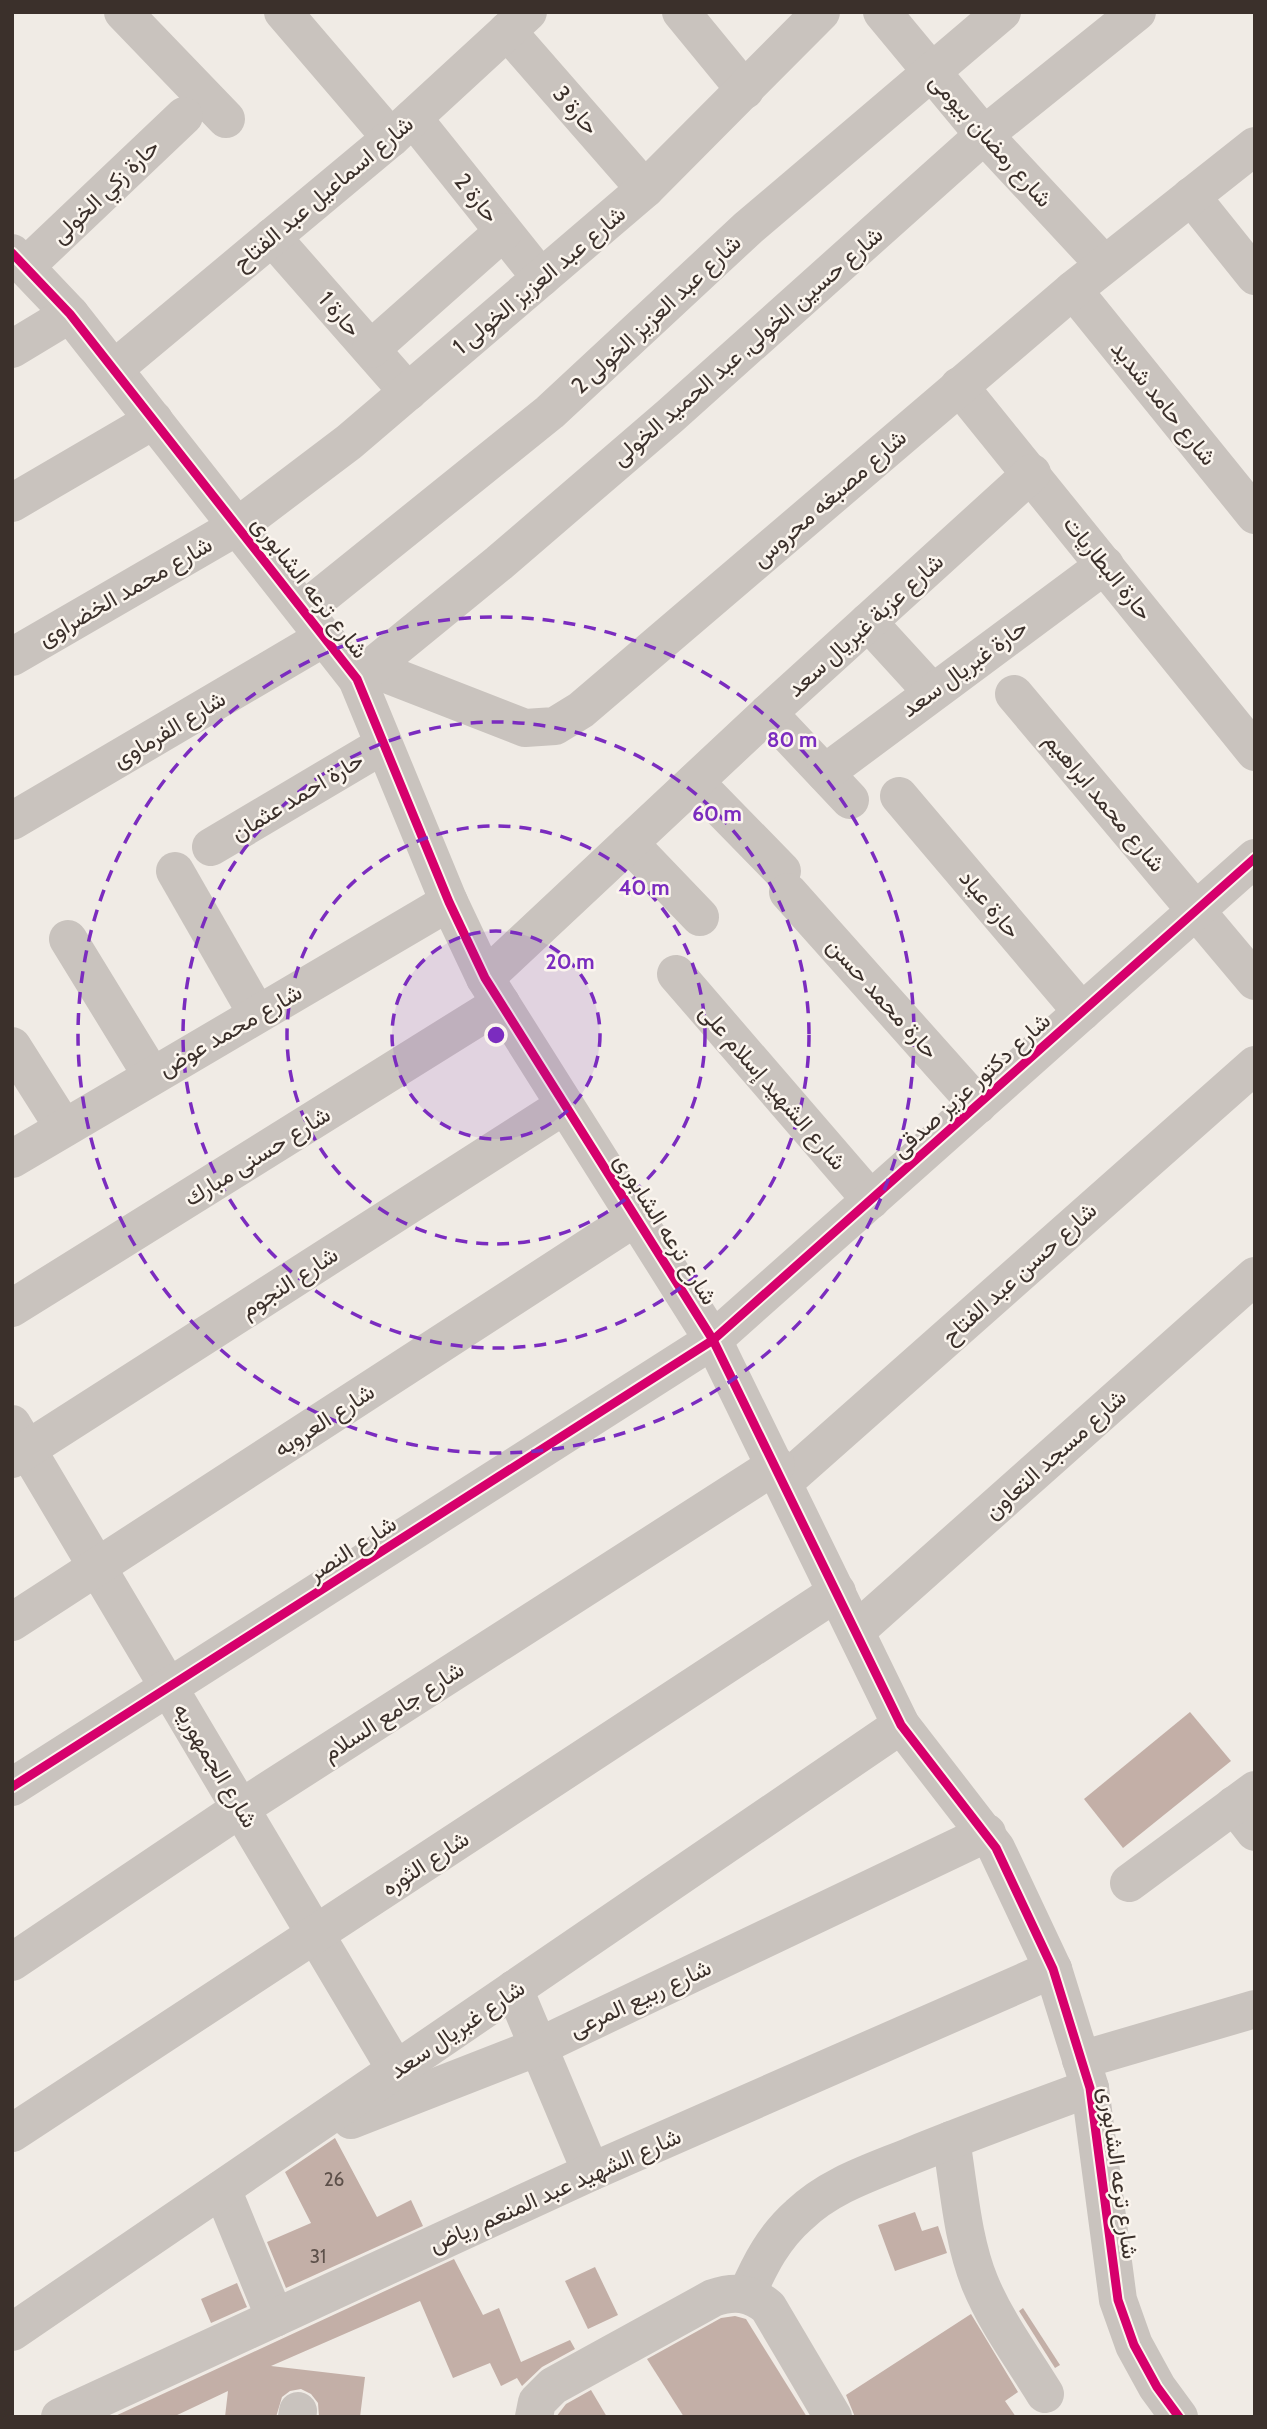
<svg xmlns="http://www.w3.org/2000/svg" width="1267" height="2429" font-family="Cabin,Vazirmatn,sans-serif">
<rect width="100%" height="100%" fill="#f0ebe5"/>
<g fill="#c3afa7">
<path d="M 1190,1712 L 1231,1761 L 1123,1848 L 1084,1799 Z"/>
<path d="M 335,2138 L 377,2217 L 411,2200 L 423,2226 L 286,2288 L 267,2242 L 311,2223 L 285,2172 Z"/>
<path d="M 915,2212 L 922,2231 L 938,2226 L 947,2253 L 895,2271 L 878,2225 Z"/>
<path d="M 454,2259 L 483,2315 L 499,2308 L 521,2362 L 570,2340 L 575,2349 L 542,2367 L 522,2386 L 517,2378 L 501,2386 L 490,2363 L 453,2378 L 420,2301 L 271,2366 L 365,2377 L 360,2417 L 319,2417 L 318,2403 L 311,2394 L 301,2389 L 290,2391 L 282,2397 L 276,2417 L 225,2417 L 228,2391 L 173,2417 L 113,2417 Z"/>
<path d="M 595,2267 L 618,2315 L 588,2329 L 565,2281 Z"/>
<path d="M 237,2283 L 247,2307 L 211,2323 L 201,2299 Z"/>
<path d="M 1023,2308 L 1060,2365 L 1055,2368 L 1019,2311 Z"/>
<path d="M 971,2314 L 1018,2392 L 1005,2401 L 1016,2417 L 855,2417 L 846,2395 Z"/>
<path d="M 735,2316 L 746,2319 L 807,2417 L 684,2417 L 647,2359 L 721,2318 Z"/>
<path d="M 591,2390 L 607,2417 L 556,2417 L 566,2404 Z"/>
</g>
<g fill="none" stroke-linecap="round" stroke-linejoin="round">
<g stroke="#c9c3be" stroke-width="38">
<path d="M 123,12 L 226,119"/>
<path d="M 283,12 L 391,138"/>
<path d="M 681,12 L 745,90"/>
<path d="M 882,12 L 984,135 L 1104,264"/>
<path d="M 507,31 L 645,189"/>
<path d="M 413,118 L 541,278"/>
<path d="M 1191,196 L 1255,276"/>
<path d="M 272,237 L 408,392"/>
<path d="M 12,253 L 70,314 L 357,679 L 449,902 L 485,978 L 713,1340 L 901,1725 L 996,1848 L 1053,1969 L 1090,2088 L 1118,2300 L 1134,2345 L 1157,2387 L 1179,2417"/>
<path d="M 26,266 L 184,116"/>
<path d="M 1073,290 L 1255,515"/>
<path d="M 12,349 L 70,314"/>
<path d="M 371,349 L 503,232"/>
<path d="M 114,369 L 391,138 L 528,12"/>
<path d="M 959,386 L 1255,752"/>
<path d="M 12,503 L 154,420"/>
<path d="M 304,610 L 550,412 L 748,228 L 1002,12"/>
<path d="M 868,622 L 932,692"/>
<path d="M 12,657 L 238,526 L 349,442 L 645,189 L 821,12"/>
<path d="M 371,668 L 525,728 L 555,726 L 581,710 L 1073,290 L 1255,146"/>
<path d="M 357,679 L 499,563 L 670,416 L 984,135 L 1137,12"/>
<path d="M 1014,694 L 1255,981"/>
<path d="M 768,713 L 850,800"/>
<path d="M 825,773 L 1105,565"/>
<path d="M 695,782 L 782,871"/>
<path d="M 899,796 L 1082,1012"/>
<path d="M 12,821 L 325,637"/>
<path d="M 629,843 L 700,917"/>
<path d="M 211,847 L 383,745"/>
<path d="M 175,871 L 257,1014"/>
<path d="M 788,892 L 978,1105"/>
<path d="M 68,939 L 152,1076"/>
<path d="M 676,974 L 871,1200"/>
<path d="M 485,978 L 768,713 L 1032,473"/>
<path d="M 12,1046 L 64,1128"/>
<path d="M 12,1159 L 449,902"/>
<path d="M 12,1308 L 501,1003"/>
<path d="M 12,1424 L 396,2070"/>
<path d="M 12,1459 L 565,1105"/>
<path d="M 784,1482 L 1255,1065"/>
<path d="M 12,1622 L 636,1217"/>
<path d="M 856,1631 L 1255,1276"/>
<path d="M 12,1787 L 713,1340 L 1255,858"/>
<path d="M 1234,1805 L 1255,1832"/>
<path d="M 1129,1883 L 1255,1790"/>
<path d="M 12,1962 L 241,1808 L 776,1465"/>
<path d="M 514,1989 L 591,2172"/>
<path d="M 1081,2060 L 1255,2009"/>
<path d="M 351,2120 L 538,2047 L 987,1833"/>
<path d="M 12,2133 L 837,1592"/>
<path d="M 951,2140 C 959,2187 962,2239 980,2283 C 996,2322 1023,2358 1045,2394"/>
<path d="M 222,2189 L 275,2318"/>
<path d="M 747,2294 C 760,2264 774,2237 799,2215 C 830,2185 872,2172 911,2156 C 970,2132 1030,2110 1090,2088"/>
<path d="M 12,2332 L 901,1725"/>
<path d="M 60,2417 L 591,2172 L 1053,1969"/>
<path d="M 297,2417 L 298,2411"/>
<path d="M 534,2417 L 537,2402 L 553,2386 L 713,2298 C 734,2291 750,2292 768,2307 L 833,2417"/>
</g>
<g stroke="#fbf5ee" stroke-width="13">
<g id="cycleway">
<path d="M 12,253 L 70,314 L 357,679 L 449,902 L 485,978 L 713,1340 L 901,1725 L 996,1848 L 1053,1969 L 1090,2088 L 1118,2300 L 1134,2345 L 1157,2387 L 1179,2417"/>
<path d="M 12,1787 L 713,1340 L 1255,858"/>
</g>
</g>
<use href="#cycleway" stroke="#d6006c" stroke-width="9"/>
</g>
<circle cx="496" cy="1035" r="104" fill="#7b2cbf" fill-opacity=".12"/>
<g fill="none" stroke="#7b2cbf" stroke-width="3.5" stroke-dasharray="12 9">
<circle cx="496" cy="1035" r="104"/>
<circle cx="496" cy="1035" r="209"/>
<circle cx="496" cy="1035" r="313"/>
<circle cx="496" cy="1035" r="418"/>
</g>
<g text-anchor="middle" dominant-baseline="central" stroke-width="5" stroke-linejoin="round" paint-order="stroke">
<g font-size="19" fill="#5d504a">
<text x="334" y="2179">26</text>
<text x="318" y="2256">31</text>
</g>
<g font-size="23" fill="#3b302b" stroke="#fbf5ee">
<text transform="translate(576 110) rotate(49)">حارة 3</text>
<text transform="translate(991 140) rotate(48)">شارع رمضان بيومى</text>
<text transform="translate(105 191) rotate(-44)">حارة زكي الخولى</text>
<text transform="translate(323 193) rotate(-40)">شارع اسماعيل عبد الفتاح</text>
<text transform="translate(477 198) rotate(51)">حارة 2</text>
<text transform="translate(539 280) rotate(-40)">شارع عبد العزيز الخولى 1</text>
<text transform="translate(340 314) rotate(49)">حارة 1</text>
<text transform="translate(656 314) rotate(-43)">شارع عبد العزيز الخولى 2</text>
<text transform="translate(747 346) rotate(-41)">شارع حسين الخولى, عبد الحميد الخولى</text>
<text transform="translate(1164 403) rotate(51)">شارع حامد شديد</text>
<text transform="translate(829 498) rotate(-41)">شارع مصبغه محروس</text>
<text transform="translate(1108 568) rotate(51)">حارة البطاريات</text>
<text transform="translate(310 587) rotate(52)">شارع ترعه الشابورى</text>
<text transform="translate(125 591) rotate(-30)">شارع محمد الخضراوى</text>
<text transform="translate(865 625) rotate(-42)">شارع عزبة غبريال سعد</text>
<text transform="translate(964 668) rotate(-36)">حارة غبريال سعد</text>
<text transform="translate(169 729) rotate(-31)">شارع الفرماوى</text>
<text transform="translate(297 796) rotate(-31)">حارة احمد عثمان</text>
<text transform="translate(1105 802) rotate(50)">شارع محمد ابراهيم</text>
<text transform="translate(990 904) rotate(50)">حارة عياد</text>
<text transform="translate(883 998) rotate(48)">حارة محمد حسن</text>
<text transform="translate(230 1030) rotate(-30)">شارع محمد عوض</text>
<text transform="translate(971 1085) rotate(-42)">شارع دكتور عزيز صدقى</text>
<text transform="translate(773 1087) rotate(49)">شارع الشهيد إسلام على</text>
<text transform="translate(257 1156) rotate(-32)">شارع حسنى مبارك</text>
<text transform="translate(666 1229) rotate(58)">شارع ترعه الشابورى</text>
<text transform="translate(1019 1273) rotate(-42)">شارع حسن عبد الفتاح</text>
<text transform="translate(289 1282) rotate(-33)">شارع النجوم</text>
<text transform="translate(324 1420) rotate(-33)">شارع العروبه</text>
<text transform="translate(1055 1454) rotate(-42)">شارع مسجد التعاون</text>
<text transform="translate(352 1548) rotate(-33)">شارع النصر</text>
<text transform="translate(393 1711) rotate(-33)">شارع جامع السلام</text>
<text transform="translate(216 1765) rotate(59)">شارع الجمهوريه</text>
<text transform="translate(425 1863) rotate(-33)">شارع الثوره</text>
<text transform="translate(640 1998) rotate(-25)">شارع ربيع المرعى</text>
<text transform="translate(457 2029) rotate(-34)">شارع غبريال سعد</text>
<text transform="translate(1119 2173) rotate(82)">شارع ترعه الشابورى</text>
<text transform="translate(555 2190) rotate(-24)">شارع الشهيد عبد المنعم رياض</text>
</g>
</g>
<circle cx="496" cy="1035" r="10" fill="#7b2cbf" stroke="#fbf5ee" stroke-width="3.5"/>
<g font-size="21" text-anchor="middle" font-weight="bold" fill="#7b2cbf" stroke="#fbf5ee" stroke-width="5" stroke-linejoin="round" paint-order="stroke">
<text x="792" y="747">80 m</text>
<text x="717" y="821">60 m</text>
<text x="644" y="895">40 m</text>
<text x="570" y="969">20 m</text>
</g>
<rect width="1267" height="2429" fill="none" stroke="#3b302b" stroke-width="28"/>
</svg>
